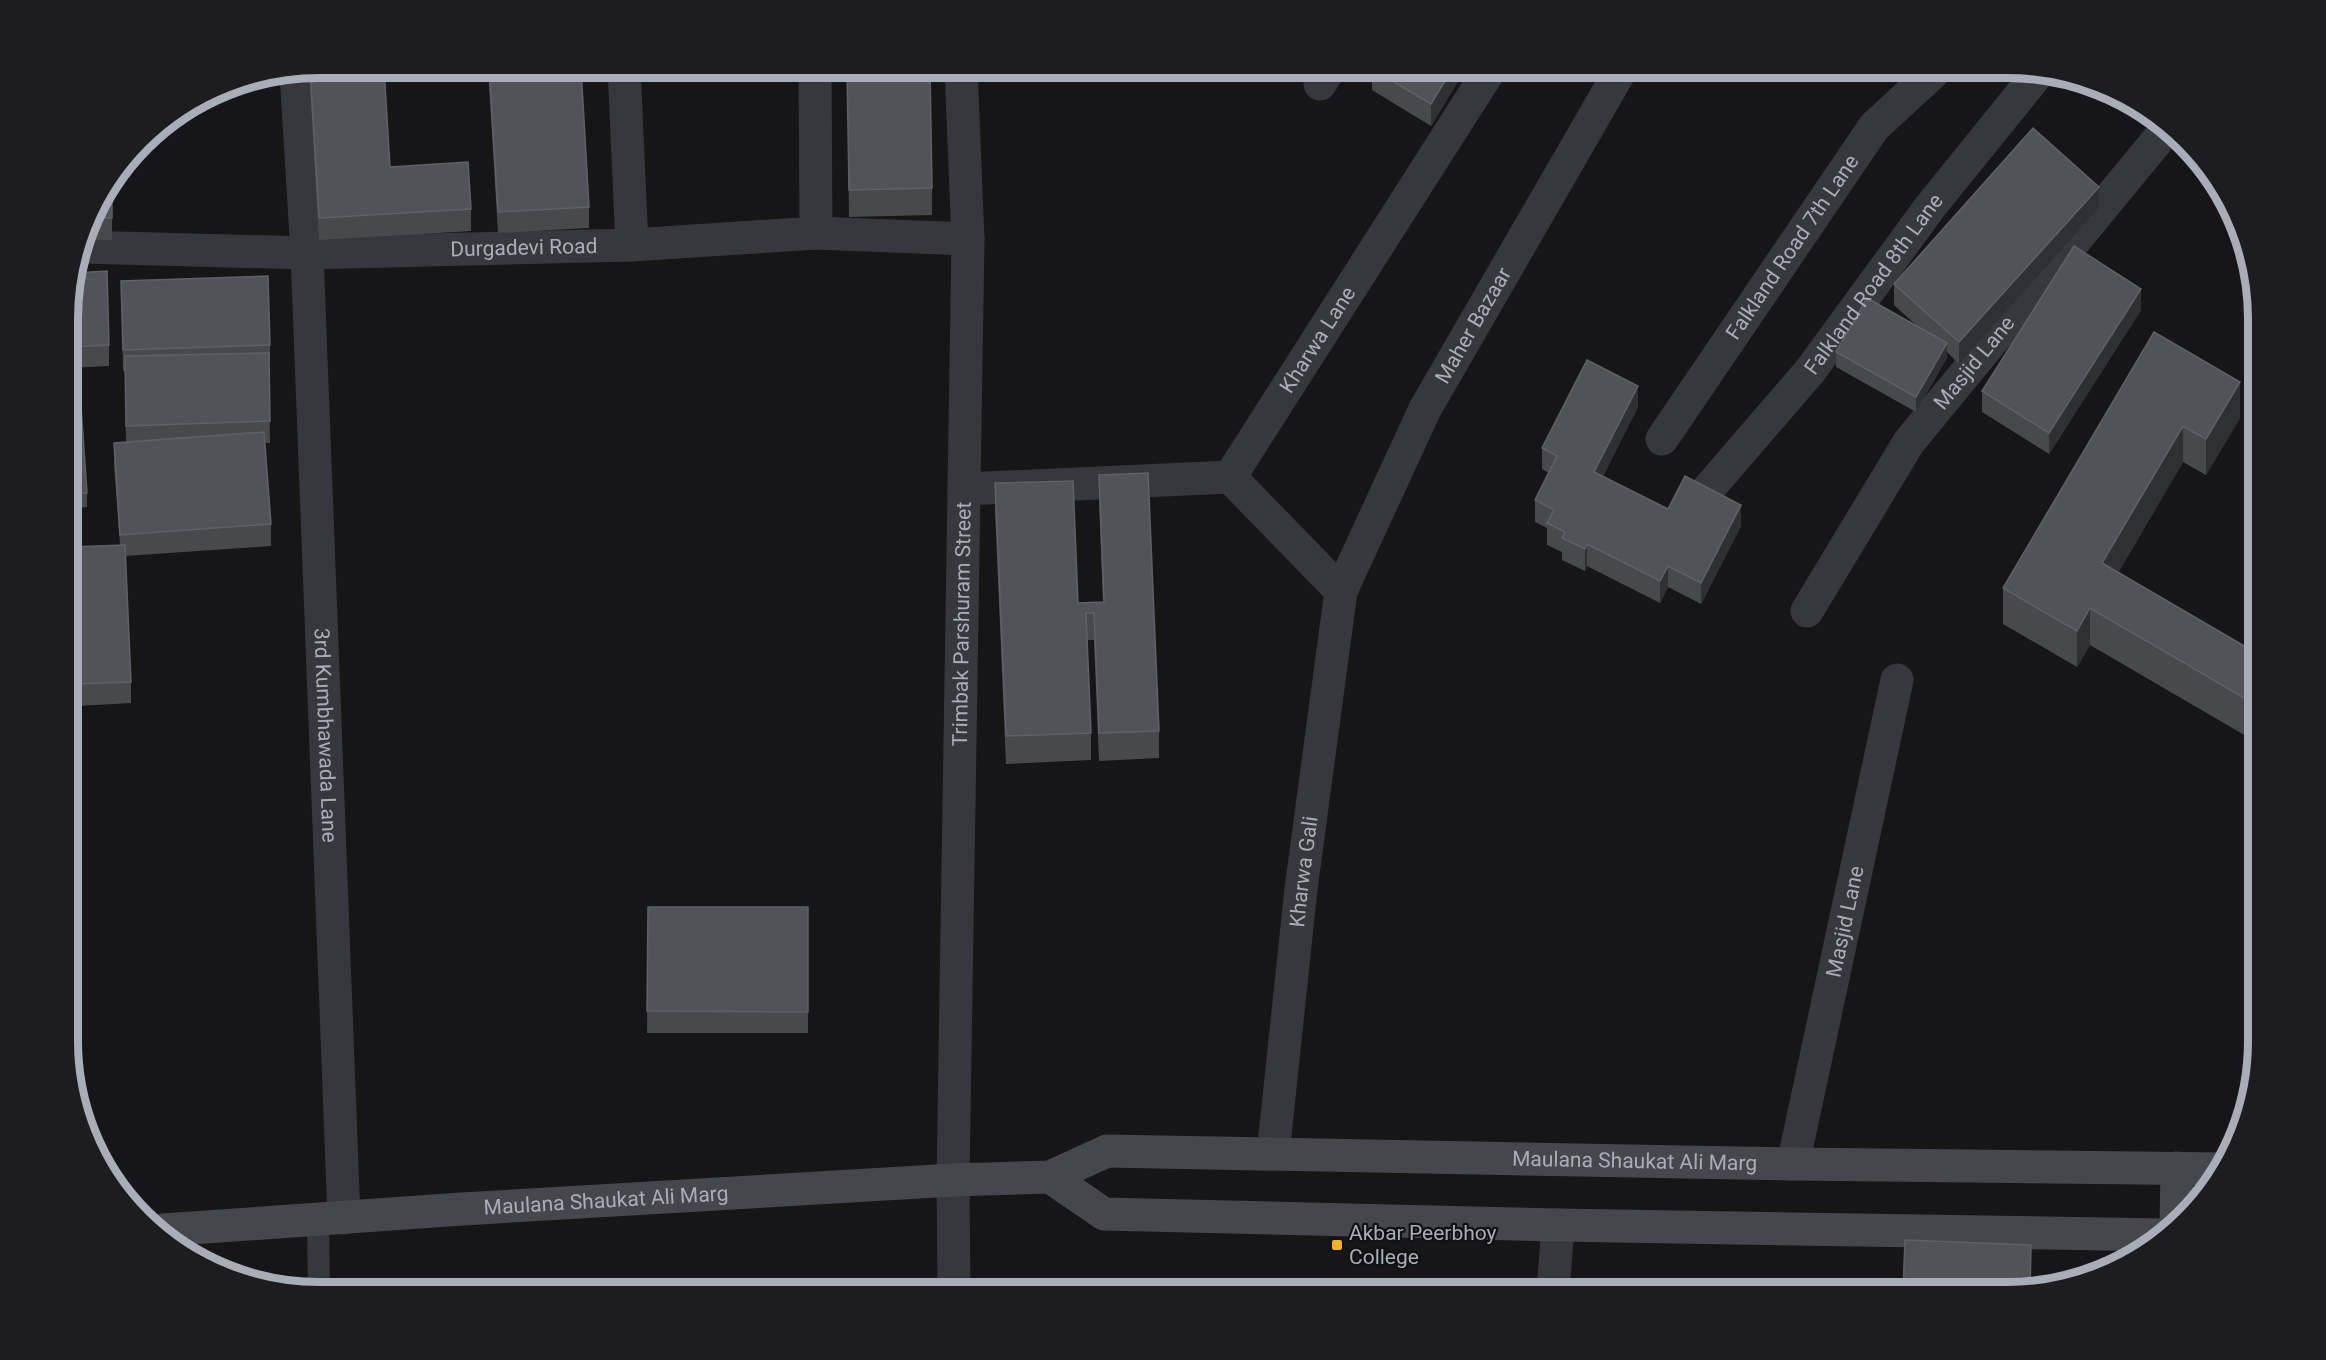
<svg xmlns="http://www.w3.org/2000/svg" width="2326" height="1360" font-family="Roboto,sans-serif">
<rect width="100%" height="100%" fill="#161618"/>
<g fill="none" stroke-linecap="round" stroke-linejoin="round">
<path stroke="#37383d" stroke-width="22" d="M 318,1221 L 319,1292"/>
<g stroke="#37383d" stroke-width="33">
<path d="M 624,68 L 632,245"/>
<path d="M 815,68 L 816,233"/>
<path id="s1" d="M 296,72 L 307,253 L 344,1218"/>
<path d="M 1320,84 L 1330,68"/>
<path id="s2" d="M 82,247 L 307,253 L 632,245 L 816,233 L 968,239"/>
<path id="s3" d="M 1662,439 L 1874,127 L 1938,68"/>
<path d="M 964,489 L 1230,477"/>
<path id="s4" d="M 1704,494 L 1810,371 L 1930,207 L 2039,72"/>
<path id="s5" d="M 1341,591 L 1230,477 L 1491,68"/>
<path id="s6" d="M 1807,611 L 1909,442 L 2165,131"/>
<path id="s7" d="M 1273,1154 L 1301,889 L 1341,591 L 1425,409 L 1622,68"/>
<path id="s8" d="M 1793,1164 L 1897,680"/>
<path id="s9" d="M 954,1292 L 953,1180 L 968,239 L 961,68"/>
<path d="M 1553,1292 L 1558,1225"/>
</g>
<g stroke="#45474d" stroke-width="33">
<path d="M 1050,1177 L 1104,1214 L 1558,1225 L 2164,1235"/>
<path d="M 2176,1225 L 2177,1168"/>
<path id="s10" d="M 163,1230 L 462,1209 L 953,1180 L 1050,1177 L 1107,1151 L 1793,1164 L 2223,1169"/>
</g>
</g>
<g fill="#47494d">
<path d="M 319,68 L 390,167 L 471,209 L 471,231 L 319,240 L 309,69 Z"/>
<path d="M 488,68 L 581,68 L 589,207 L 589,228 L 498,233 Z"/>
<path d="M 847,68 L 932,188 L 932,215 L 849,217 Z"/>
<path d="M 1466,68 L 1431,126 L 1372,90 L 1372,69 Z"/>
<path d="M 94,207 L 112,218 L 112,240 L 84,240 Z"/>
<path d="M 2099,208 L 1959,364 L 1947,352 L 1947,358 L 1916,412 L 1836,367 L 1836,352 L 1918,327 L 1894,305 L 1894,284 Z"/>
<path d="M 121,281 L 270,345 L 270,366 L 269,366 L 270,443 L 264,443 L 271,524 L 271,546 L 125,556 L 131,682 L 131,703 L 77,706 L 76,695 L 70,695 L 70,547 L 120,545 L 114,464 L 114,443 L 126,442 L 125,371 L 123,371 Z"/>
<path d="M 70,286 L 109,345 L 109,366 L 70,368 Z"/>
<path d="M 2141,310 L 2049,454 L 1982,412 L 1982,391 Z"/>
<path d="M 2154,332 L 2240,418 L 2206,475 L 2183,462 L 2118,573 L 2258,654 L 2258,743 L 2090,645 L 2077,667 L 2003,624 L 2003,588 Z"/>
<path d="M 70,407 L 87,493 L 87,507 L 70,509 Z"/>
<path d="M 1638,407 L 1603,476 L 1668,509 L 1741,526 L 1701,604 L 1668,587 L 1660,603 L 1587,566 L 1585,571 L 1562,560 L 1562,552 L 1547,545 L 1547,528 L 1535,522 L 1535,500 L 1549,473 L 1542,469 L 1542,448 Z"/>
<path d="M 1099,475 L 1159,731 L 1159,758 L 1099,761 L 1094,640 L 1087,640 L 1091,733 L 1091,760 L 1006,764 L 995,511 L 995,483 L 1078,603 L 1103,602 L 1099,502 Z"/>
<path d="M 648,907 L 808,907 L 808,1033 L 647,1033 Z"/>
</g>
<g fill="#2f3033">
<path d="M 1453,68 L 1466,68 L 1431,126 L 1431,104 Z"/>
<path d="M 2099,187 L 2099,208 L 1959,364 L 1959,342 Z"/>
<path d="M 2141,289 L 2141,310 L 2049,454 L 2049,433 Z"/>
<path d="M 1947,343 L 1947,358 L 1916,412 L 1916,397 Z"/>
<path d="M 2240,382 L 2240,418 L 2206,475 L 2206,439 Z"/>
<path d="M 1638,386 L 1638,407 L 1594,493 L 1594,472 Z"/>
<path d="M 2183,426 L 2183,462 L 2102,600 L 2102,563 Z"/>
<path d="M 1741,505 L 1741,526 L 1701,604 L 1701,583 Z"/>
<path d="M 1587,544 L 1587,566 L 1585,571 L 1585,549 Z"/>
<path d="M 1668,566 L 1668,587 L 1660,603 L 1660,581 Z"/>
<path d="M 2090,608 L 2090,645 L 2077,667 L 2077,631 Z"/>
<path d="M 2031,1245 L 2031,1290 L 2030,1290 Z"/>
</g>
<g fill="#525359" stroke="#5f6168" stroke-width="1.5">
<path d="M 319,68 L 384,68 L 390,167 L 468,162 L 471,209 L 319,218 L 310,69 Z"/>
<path d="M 489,68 L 581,68 L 589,207 L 498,212 Z"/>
<path d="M 847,68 L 930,68 L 932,188 L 849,190 Z"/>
<path d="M 1373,68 L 1453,68 L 1431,104 L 1372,69 Z"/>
<path d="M 2033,128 L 2099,187 L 1959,342 L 1894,284 Z"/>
<path d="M 112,184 L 112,218 L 90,218 L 94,207 Z"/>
<path d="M 2074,246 L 2141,289 L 2049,433 L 1982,391 Z"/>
<path d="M 107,271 L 109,345 L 70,347 L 70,286 L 74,273 Z"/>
<path d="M 268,276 L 270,345 L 123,350 L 121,281 Z"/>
<path d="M 1867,298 L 1947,343 L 1916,397 L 1836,352 Z"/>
<path d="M 2154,332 L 2240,382 L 2206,439 L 2183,426 L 2102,563 L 2258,654 L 2258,706 L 2090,608 L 2077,631 L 2003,588 Z"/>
<path d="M 269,353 L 270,421 L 126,426 L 125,356 Z"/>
<path d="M 1587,360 L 1638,386 L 1594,472 L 1668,509 L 1685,476 L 1741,505 L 1701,583 L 1668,566 L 1660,581 L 1587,544 L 1585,549 L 1562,538 L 1565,532 L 1547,523 L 1554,510 L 1535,500 L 1557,456 L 1542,448 Z"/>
<path d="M 81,406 L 87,493 L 70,494 L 70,407 Z"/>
<path d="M 264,432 L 271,524 L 120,535 L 114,443 Z"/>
<path d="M 1148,473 L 1159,731 L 1099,733 L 1094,613 L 1086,613 L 1091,733 L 1006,736 L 995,483 L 1073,481 L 1078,603 L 1104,602 L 1099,475 Z"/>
<path d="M 125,545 L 131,682 L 77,684 L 76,673 L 70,674 L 70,547 Z"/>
<path d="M 648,907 L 808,907 L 808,1012 L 647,1011 Z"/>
<path d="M 1905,1240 L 2031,1245 L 2030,1290 L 2023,1292 L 1903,1292 Z"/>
<path d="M 1421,1283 L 1422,1292 L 1128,1292 Z"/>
<path d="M 277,1287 L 295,1287 L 295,1289 Z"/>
</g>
<rect fill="#f2b134" stroke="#111113" stroke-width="2" x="1331" y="1239" width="12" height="12" rx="3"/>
<g text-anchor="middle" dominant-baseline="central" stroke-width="4.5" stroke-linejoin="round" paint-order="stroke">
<g font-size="21" fill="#a8adb8" stroke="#111113">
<text stroke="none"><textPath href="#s3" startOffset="232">Falkland Road 7th Lane</textPath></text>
<text stroke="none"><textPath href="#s2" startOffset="442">Durgadevi Road</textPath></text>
<text stroke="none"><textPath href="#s4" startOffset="270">Falkland Road 8th Lane</textPath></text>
<text stroke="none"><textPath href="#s7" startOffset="864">Maher Bazaar</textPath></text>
<text stroke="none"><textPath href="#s5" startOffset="322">Kharwa Lane</textPath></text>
<text stroke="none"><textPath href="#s6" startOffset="300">Masjid Lane</textPath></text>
<text stroke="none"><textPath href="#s9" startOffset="668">Trimbak Parshuram Street</textPath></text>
<text stroke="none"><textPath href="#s1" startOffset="664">3rd Kumbhawada Lane</textPath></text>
<text stroke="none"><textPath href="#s7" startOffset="284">Kharwa Gali</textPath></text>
<text stroke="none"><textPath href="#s8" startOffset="248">Masjid Lane</textPath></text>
<text stroke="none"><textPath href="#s10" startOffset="1479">Maulana Shaukat Ali Marg</textPath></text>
<text stroke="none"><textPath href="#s10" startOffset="444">Maulana Shaukat Ali Marg</textPath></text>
</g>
<g font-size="21" fill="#a8adb8" stroke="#111113" text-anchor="start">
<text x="1349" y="1233">Akbar Peerbhoy<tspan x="1349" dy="24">College</tspan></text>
</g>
</g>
<path d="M0 0H2326V1360H0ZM319 78H2007A241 241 0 0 1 2248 319V1041A241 241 0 0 1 2007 1282H319A241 241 0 0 1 78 1041V319A241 241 0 0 1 319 78Z" fill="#1d1d20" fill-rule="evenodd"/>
<path fill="none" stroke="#a8adb8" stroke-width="8" d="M319 78H2007A241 241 0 0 1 2248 319V1041A241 241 0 0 1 2007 1282H319A241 241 0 0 1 78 1041V319A241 241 0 0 1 319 78Z"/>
</svg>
